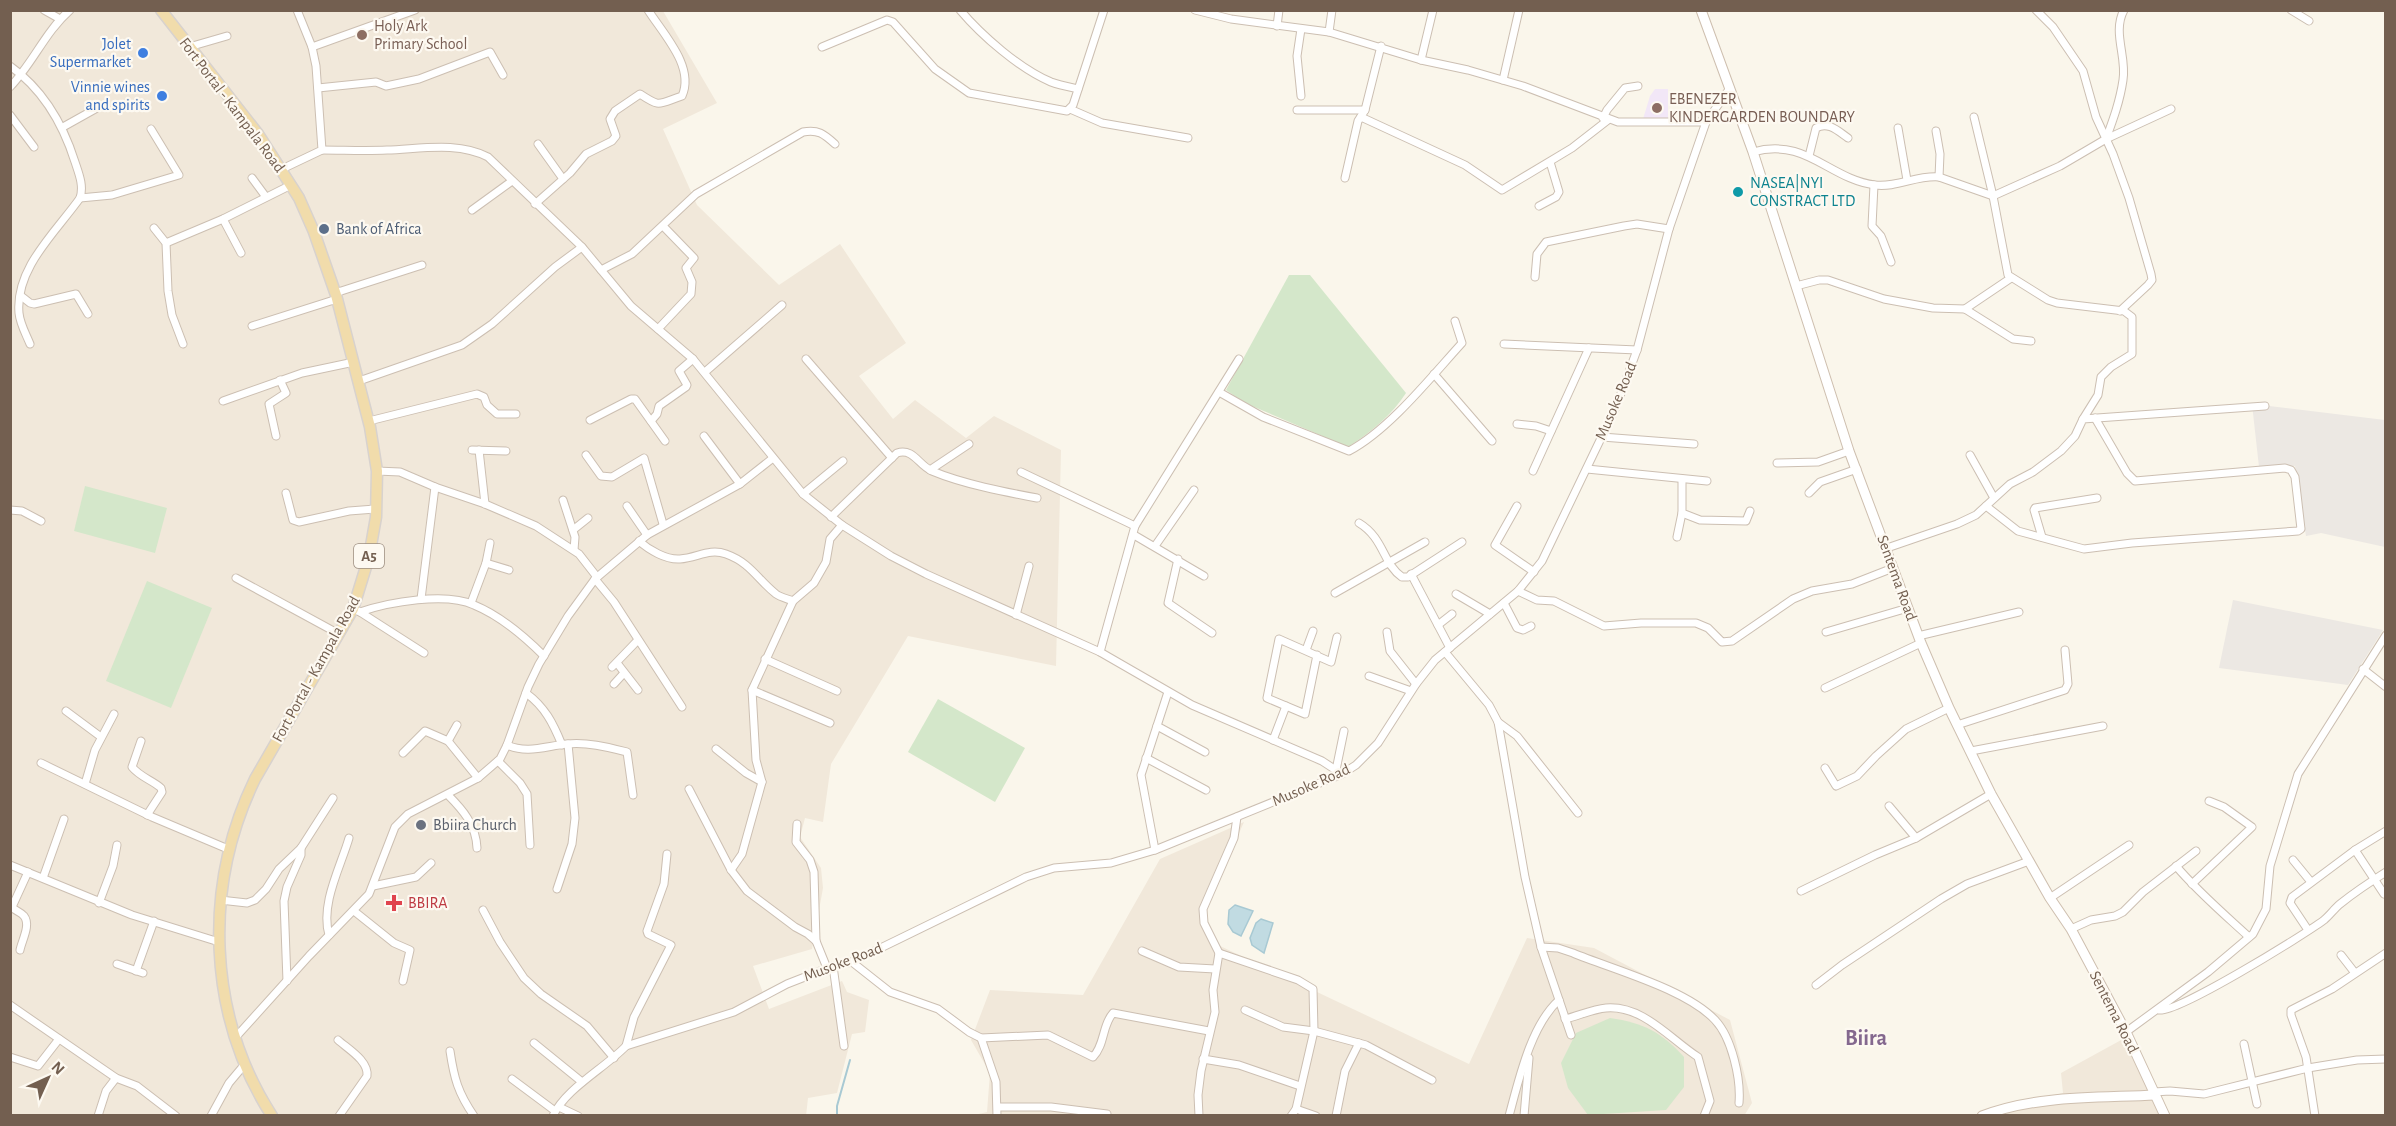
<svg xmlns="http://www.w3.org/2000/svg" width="2396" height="1126" font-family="'Alegreya Sans',sans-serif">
<rect width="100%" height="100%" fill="#faf6eb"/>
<g fill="#f1e8da">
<path d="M 10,11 L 663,11 L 717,103 L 663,129 L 697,205 L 779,285 L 840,244 L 906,343 L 859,376 L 893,419 L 915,400 L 966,438 L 994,416 L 1061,450 L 1056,666 L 908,636 L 831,764 L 823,822 L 805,818 L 800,837 L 821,868 L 823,888 L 812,949 L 753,966 L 769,1009 L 842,981 L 847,992 L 869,1000 L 865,1032 L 852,1034 L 837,1093 L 808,1098 L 806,1116 L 11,1115 Z"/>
<path d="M 1244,822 L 1204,912 L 1218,945 L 1469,1064 L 1527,938 L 1594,948 L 1730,1020 L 1752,1103 L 1744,1116 L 970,1116 L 987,1112 L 990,1073 L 971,1040 L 990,990 L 1083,995 L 1160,859 Z"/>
<path d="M 2123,1039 L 2160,1115 L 1970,1116 L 2063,1093 L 2061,1073 Z"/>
</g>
<g fill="#ece8e3">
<path d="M 2252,404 L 2385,420 L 2385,547 L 2321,533 L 2306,536 L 2295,466 L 2259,467 Z"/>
<path d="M 2233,600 L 2383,630 L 2348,685 L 2219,668 Z"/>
</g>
<path fill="#f2e7f7" d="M 1655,89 L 1668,89 L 1668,119 L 1643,119 L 1650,96 Z"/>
<g fill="#d4e7ca">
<path d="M 1289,275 L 1310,275 L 1406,393 C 1392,415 1370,433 1348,447 L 1245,403 L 1226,390 Z"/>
<path d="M 85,486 L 167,508 L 155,553 L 74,531 Z"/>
<path d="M 147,581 L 212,608 L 171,708 L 106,681 Z"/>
<path d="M 938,699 L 1025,748 L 995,802 L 908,752 Z"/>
<path d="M 1610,1018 C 1644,1023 1661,1032 1684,1057 L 1684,1087 L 1666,1110 L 1588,1115 L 1568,1088 L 1561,1063 L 1576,1033 Z"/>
</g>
<g fill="#c1dbe2" stroke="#a8c9d3" stroke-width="1.5">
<path d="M 1235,905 L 1253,911 L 1241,936 L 1233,932 L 1228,924 L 1229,910 Z"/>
<path d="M 1261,919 L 1273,923 L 1264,953 L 1252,945 L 1250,938 L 1256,923 Z"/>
</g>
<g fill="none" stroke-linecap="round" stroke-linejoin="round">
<path stroke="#a8c9d3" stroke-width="2" d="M 837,1116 L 837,1106 L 850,1060"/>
<g stroke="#ccbfb2" stroke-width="9">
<g id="street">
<path d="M 44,10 L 60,19"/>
<path d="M 960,10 C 982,36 1020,69 1051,82 C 1059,85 1069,87 1078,89"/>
<path d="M 1195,10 L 1231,19 L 1329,32 L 1421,60 L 1468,70 L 1523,86 L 1618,122 L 1706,122"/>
<path d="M 2036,10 L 2053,27 L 2083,71 L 2096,117 L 2113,154 L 2129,198 L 2151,274 L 2152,280 L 2148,285 L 2120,311"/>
<path d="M 2291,10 L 2309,21"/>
<path d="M 1277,26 L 1279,10"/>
<path d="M 1301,29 L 1297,56 L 1301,96"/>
<path d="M 1329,32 L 1332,10"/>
<path d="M 189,47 L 227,36"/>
<path d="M 312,47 L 415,10"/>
<path d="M 822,47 L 887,20 L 893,22 L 935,69 L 969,93 L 1067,111 L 1073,105 L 1104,10"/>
<path d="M 1421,60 L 1433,10"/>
<path d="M 10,66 C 44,90 63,124 75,162 C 79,174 84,186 80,198 C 56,232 15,268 19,313 C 20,324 26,334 30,344"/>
<path d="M 1503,80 L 1519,10"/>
<path d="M 10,87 C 33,63 45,32 70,10"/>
<path d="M 318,88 L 376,82 L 386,86 L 419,79 L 490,52 L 503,75"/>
<path d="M 1070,109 L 1102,123 L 1188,138"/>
<path d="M 1297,110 L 1365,110"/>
<path d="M 10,115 L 34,147"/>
<path d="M 1361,117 L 1465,165 L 1502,190 L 1572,148 L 1608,120"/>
<path d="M 1974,117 L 1993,196 L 2008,275 L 2048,300 L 2057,303 L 2124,311 L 2132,317 L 2132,354 L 2111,367 L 2101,377 L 2098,395 L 2083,419"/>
<path d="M 1603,118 L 1607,110 L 1625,88 L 1638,86"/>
<path d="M 63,127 L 97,108"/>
<path d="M 1898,128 L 1907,180"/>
<path d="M 1936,131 L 1940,154 L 1939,177"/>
<path d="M 2106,139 C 2113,120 2120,101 2123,80 C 2127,57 2112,32 2124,10"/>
<path d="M 538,144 L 563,179"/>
<path d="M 322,150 C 344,150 366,151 387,150 C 420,149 458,141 488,157 L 582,247 L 631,306 L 693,359 L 803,494 L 842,525 L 891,556 L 926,574 L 1100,652 L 1192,705 L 1322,761 L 1342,774"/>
<path d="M 1753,152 C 1806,137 1829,179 1875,185 C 1896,188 1917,175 1939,177 L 1993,196 L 2060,166 L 2106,139 L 2171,109"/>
<path d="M 1809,156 L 1816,128 C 1828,121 1838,131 1848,138"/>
<path d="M 282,169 L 322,150 L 316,66 L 312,47 L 297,10"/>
<path d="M 252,178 L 266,197"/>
<path d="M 1345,178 L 1358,121 L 1365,110 L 1381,46"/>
<path d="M 1874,185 L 1872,226 L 1881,236 L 1891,262"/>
<path d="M 80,198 L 112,195 L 179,175 L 151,129"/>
<path d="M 535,204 L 570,173 L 586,154 L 612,141 L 616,136 L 610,119 L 615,111 L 640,94 C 661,108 658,104 682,96 C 695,67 664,35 648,10"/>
<path d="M 1539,206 L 1556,197 L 1559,192 L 1550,162"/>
<path d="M 472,210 L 512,181"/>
<path d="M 223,219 L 241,253"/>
<path d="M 154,228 L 166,243 L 168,291 L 172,315 L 183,344"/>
<path d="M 166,243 L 223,219 L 291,185"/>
<path d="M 601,270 L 632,254 L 696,194 L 803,132 C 818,129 824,134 835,144"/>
<path d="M 1535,277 L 1537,254 L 1546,242 L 1624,226 L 1637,224 L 1669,229"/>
<path d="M 1796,286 L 1819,280 L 1828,280 L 1884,299 L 1933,308 L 1965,309 L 2013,339 L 2031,341"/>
<path d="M 335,293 L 422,265"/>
<path d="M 21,296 L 30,303 L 34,304 L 76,294 L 88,314"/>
<path d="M 1965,309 L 2011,278"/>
<path d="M 252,326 L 337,299"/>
<path d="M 658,329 L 691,294 L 692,282 L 686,268 L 694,258 L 663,226"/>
<path d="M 1504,344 L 1637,350"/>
<path d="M 806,359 L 892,458"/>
<path d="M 705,372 L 782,305"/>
<path d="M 1434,374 L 1492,441"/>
<path d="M 359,381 L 462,345 L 492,324 L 555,267 L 582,247"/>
<path d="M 1219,392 L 1263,417 L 1349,451 C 1389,430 1431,377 1462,343 L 1455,321"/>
<path d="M 223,401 L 302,373 L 354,362"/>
<path d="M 590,420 L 631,399 L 635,399 L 665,441"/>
<path d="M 369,421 L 477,394 L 484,397 L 487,405 L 497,414 L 516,414"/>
<path d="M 651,421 L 657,414 L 659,406 L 686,387 L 687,385 L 679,371 L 693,359"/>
<path d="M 1517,424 L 1536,426 L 1551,431"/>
<path d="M 276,436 L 269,404 L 286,393 L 280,380"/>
<path d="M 704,436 L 740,484"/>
<path d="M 1602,437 L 1694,444"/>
<path d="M 472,450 L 506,451"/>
<path d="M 479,450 L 485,504"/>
<path d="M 586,455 L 601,476 L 612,477 L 644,458 L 663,524"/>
<path d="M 1970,455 L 1994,498"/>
<path d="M 1777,463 L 1818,462 L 1849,451"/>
<path d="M 1587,469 L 1707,481"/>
<path d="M 930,470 L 969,444"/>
<path d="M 377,471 L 400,472 L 435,487 L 485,504 L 536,526 L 579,554 L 597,577"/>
<path d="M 1533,471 L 1589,348"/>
<path d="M 1021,472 L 1135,526"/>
<path d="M 1682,479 L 1682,513 L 1700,520 L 1746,521 L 1750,511"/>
<path d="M 286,493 L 293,520 L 299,522 L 349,511 L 375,509"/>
<path d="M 1809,493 L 1820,482 L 1857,469"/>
<path d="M 803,494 L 843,461"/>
<path d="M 563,500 L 575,537 L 574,550"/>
<path d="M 627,506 L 647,535"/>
<path d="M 1517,506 L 1495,545 L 1534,572"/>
<path d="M 1986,506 L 2018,531 L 2084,549 L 2132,543 L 2298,531 L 2301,529 L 2295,477 L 2291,470 L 2285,468 L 2135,481 L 2127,473 L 2095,418"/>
<path d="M 10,510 L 22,511 L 41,521"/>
<path d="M 831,517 L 897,453 C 914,448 918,465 932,471 C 963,484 1005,492 1037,498"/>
<path d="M 1359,523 C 1384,538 1383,564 1402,577 L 1408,577 L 1462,542"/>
<path d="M 573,530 L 588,518"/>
<path d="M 1134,535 L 1204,576"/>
<path d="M 1677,537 L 1682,513"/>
<path d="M 2042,537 L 2034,510 L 2035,508 L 2097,498"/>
<path d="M 639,541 C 649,550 666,560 680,559 C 697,558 709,548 726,554 C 751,563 757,579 776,594 C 780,597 788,599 793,601"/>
<path d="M 1155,546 L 1194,490"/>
<path d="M 1887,548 L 1957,524 L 1976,515 L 2010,484 L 2033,472 L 2061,451 L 2075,436 L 2083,419 L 2265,406"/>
<path d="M 1178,559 L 1168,603 L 1212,633"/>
<path d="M 486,563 L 509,570"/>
<path d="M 1411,574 L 1450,648"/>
<path d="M 236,578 L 339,634"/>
<path d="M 595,579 L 614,602 L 682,707"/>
<path d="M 1518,591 L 1537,600 L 1554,601 L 1604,626 L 1641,623 L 1696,623 L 1708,628 L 1722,642 L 1732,641 L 1793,599 L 1812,591 L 1852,584 L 1893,568"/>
<path d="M 1335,593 L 1425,542"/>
<path d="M 1456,594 L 1490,614"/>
<path d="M 421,599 L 435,487"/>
<path d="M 471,603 L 486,563 L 490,543"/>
<path d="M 1504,603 L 1517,628 L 1523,630 L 1531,626"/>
<path d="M 353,609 L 360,612 C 389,602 446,592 474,605 C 501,616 524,636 544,656"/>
<path d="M 360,612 L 424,653"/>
<path d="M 1016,615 L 1029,566"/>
<path d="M 1438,625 L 1452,614"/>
<path d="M 1387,632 L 1390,651 L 1416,684"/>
<path d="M 1826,632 L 1908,608"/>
<path d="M 1918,636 L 2019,612"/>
<path d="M 1306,650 L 1313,631"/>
<path d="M 1100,652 L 1135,526 L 1239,359"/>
<path d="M 1445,652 L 1489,705 L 1498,722 L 1525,877 L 1541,947 L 1571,1035"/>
<path d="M 1317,655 L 1305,714 L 1267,698 L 1279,639 L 1331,662 L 1337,637"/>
<path d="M 765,659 L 837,691"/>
<path d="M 617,663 L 638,690"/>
<path d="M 612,667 L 638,640"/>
<path d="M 2363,669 L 2386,687"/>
<path d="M 1369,676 L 1411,691"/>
<path d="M 614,684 L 624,673"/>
<path d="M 1825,688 L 1921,643"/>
<path d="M 752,690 L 830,723"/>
<path d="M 526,693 C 545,707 553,723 562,745"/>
<path d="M 66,711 L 101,737"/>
<path d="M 1498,722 L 1517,736 L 1578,813"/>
<path d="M 1957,725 L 2065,690 L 2068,684 L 2065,650"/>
<path d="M 1157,726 L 1205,752"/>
<path d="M 1273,740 L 1286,706"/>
<path d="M 141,741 L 132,767 C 140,777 152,780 161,788 L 162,792 L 147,815"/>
<path d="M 448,741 L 457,725"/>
<path d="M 507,745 C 527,754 546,746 567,744 C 588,742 607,747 627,752 L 633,795"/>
<path d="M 716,749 L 746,773 L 762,782"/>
<path d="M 1971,751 L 2103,726"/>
<path d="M 403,753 L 425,731 L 448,741 L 478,778"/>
<path d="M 1146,758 L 1206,790"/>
<path d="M 498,761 L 520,783 L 527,794 L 530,845"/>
<path d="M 41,763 L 152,817 L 228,849"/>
<path d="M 1825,768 L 1836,786 L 1857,776 L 1876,756 L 1906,729 L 1949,708"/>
<path d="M 1336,770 L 1344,731"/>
<path d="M 85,784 L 95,750 L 114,714"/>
<path d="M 689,789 L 731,870 L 747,891 L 795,927 L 808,934 L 816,941 L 827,968"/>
<path d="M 448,795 C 463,810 476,825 477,848"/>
<path d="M 1889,806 L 1916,838"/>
<path d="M 797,824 L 796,842 L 810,860 L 814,872 L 816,941"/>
<path d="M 1155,850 L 1141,775 L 1168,692"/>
<path d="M 2355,850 L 2384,894 L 2386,892"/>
<path d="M 2293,860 L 2311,882"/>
<path d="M 10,865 L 132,915 L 219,942"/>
<path d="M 2176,866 C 2198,892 2224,914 2249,937"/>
<path d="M 731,870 L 742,854 L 762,782 L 756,760 L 752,690 L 793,601 L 814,583 L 826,562 L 830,539 L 842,525"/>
<path d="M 43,878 L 64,819"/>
<path d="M 2192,884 L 2252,827 L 2224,807 L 2209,801"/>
<path d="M 373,886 L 416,877 L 431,863"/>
<path d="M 557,889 L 572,844 L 575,818 L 568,744"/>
<path d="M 1801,891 L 1875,855 L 1916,838 L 1991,794"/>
<path d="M 2050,898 L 2129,845"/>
<path d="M 220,900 L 247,903 L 255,900 L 266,889 L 279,869 L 301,848 L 333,798"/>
<path d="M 99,903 L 113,866 L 117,845"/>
<path d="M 483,910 L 500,942 L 524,978 L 541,994 L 587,1026 L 614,1058"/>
<path d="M 354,911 L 394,943 L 410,950 L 403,981"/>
<path d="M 2071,929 L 2091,920 L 2115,916 L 2123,912 L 2143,892 L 2196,851"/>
<path d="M 2308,930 L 2290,903 L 2292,897 L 2355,850 L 2386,831"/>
<path d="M 329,935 C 320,904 341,866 349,838"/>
<path d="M 1541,947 L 1558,948 L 1573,953 C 1614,970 1686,989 1715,1020 C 1732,1038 1741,1079 1739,1103"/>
<path d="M 20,950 C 22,940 31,925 24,916 C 21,912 15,911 12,907 L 28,872"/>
<path d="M 1142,951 L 1179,967 L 1215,969"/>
<path d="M 1219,953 L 1298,980 L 1313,989 L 1314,1031 L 1296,1109 L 1291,1116"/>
<path d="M 2341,955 L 2355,973"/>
<path d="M 852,962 L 890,992 L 938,1009 L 969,1032 L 981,1038 L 1048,1035 L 1093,1057 C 1105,1045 1102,1025 1113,1013 L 1209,1031"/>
<path d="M 117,964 L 143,973"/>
<path d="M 833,966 L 844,1046"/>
<path d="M 136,971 L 154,921"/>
<path d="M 287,981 L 284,901 L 287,887 L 301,855 L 301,848"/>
<path d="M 1816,985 L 1842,965 L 1941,899 L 1967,884 L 2029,861"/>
<path d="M 10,1005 L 116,1078 L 137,1086 L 176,1116"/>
<path d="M 1245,1010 L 1283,1027 L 1314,1031 L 1366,1045 L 1432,1080"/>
<path d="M 2159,1010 C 2176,1014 2304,935 2324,920 C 2330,915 2334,909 2340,904 C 2355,892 2370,882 2386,872"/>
<path d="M 1565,1019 C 1578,1016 1593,1009 1606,1008 C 1643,1005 1670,1039 1698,1057 L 1710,1101 L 1704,1116"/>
<path d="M 2126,1032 L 2208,972 L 2253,934 L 2266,909 L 2270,866 L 2298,774 L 2386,635"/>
<path d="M 235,1038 L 309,956 L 369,894 L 395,827 L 408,814 L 478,778 L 500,759 L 507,745 L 528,687 L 539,664 L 568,616 L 595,579 L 647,535 L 740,484 L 773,458"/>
<path d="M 981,1038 L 996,1082 L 997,1116"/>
<path d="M 338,1040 C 348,1049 369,1061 367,1076 L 339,1116"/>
<path d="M 534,1043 L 582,1082"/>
<path d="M 2244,1044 L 2257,1104"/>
<path d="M 626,1046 L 634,1017 L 671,945 L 648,934 L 647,931 L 664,884 L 667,854"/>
<path d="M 450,1051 C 454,1078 458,1093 474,1116"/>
<path d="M 10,1057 L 38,1066 L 59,1039"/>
<path d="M 1203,1059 L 1239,1065 L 1300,1086"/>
<path d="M 512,1079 L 555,1111"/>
<path d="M 2154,1092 L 2170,1091 L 2204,1094 L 2308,1068 L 2357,1060 L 2386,1059"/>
<path d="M 559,1107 L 578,1116"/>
<path d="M 998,1107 L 1051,1107 L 1107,1114"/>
<path d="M 1296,1109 L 1316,1116"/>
<path d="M 98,1116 L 106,1091 L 116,1078"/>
<path d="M 211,1116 L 229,1083 L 245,1064"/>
<path d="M 553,1116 C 565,1089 605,1068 626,1046 L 734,1012 L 787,984 L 833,966 L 852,962 L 1026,877 L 1054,868 L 1111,863 L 1155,850 L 1342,774 L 1356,765 L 1378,743 L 1416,684 L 1435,660 L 1518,591 L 1542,561 L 1616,407 L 1637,350 L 1669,229 L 1706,122 L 1730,88"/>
<path d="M 1199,1116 L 1198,1095 L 1201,1071 L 1215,1012 L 1213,990 L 1219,953 L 1204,923 L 1203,909 L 1234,838 L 1237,817"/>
<path d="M 1336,1116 L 1345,1071 L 1359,1043"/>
<path d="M 1509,1116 C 1519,1079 1531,1025 1559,1000"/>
<path d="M 1524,1116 L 1529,1058"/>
<path d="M 2315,1116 L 2306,1057 L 2291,1015 L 2291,1010 L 2332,989 L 2386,953"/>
</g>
</g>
<g stroke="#cebfaf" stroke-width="11">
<g id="secondary">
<path d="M 1701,10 L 1753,152 L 1849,451 L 1921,643 L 1949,708 L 1991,794 L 2050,898 L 2071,929 L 2126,1032 L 2165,1116"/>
<path d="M 1982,1116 C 2036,1095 2098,1098 2155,1095"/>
</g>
</g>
<g stroke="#d8d2ce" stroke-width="13">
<path id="primary" d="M 161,10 L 258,134 L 299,198 L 314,232 L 336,295 L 370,427 L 377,471 L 376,517 L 369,557 L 353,609 L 255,779 C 203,886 207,1015 272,1116"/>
</g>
<use href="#street" stroke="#fff" stroke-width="7"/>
<use href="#secondary" stroke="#fff" stroke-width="9"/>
<use href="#primary" stroke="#f1dcab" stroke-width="10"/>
</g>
<g fill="#8d6e63" stroke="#fdf9f1" stroke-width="2">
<circle cx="362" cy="35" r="6"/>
<circle cx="1657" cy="108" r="6"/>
</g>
<g fill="#3f7fe0" stroke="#fdf9f1" stroke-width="2">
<circle cx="143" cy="53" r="6"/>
<circle cx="162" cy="96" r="6"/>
</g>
<circle fill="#0f9aa8" stroke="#fdf9f1" stroke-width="2" cx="1738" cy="192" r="6"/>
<circle fill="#5c6f8a" stroke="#fdf9f1" stroke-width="2" cx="324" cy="229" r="6"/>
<circle fill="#6b7280" stroke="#fdf9f1" stroke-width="2" cx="421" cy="825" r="6"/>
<path fill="#e0444e" stroke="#fdf9f1" stroke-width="2" d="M391 894h6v6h6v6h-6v6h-6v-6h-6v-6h6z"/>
<g text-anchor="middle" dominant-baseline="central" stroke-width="4.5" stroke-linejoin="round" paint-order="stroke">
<rect fill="#fdf9f1" stroke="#9c8d80" stroke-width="1.5" x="354" y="544" width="30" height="24" rx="4.5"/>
<g font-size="15" font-weight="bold" fill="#735f50">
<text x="369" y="556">A5</text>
</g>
<g font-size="16" fill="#785e54" stroke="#fdf9f1" text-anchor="start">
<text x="374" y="26">Holy Ark<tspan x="374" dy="18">Primary School</tspan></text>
<text x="1669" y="99">EBENEZER<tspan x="1669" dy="18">KINDERGARDEN BOUNDARY</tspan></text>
</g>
<g font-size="16" fill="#366cbe" stroke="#fdf9f1" text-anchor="end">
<text x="131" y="44">Jolet<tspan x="131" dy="18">Supermarket</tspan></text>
<text x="150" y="87">Vinnie wines<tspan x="150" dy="18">and spirits</tspan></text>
</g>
<g font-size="16" fill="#735f50" stroke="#fdf9f1">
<text transform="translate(232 105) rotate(53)">Fort Portal - Kampala Road</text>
<text transform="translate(1616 401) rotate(-67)">Musoke Road</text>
<text transform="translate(1897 578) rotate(70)">Sentema Road</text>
<text transform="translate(316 669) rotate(-61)">Fort Portal - Kampala Road</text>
<text transform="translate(1311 785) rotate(-24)">Musoke Road</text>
<text transform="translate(843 962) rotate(-21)">Musoke Road</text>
<text transform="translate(2114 1012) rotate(63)">Sentema Road</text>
</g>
<g font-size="16" fill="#0d838f" stroke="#fdf9f1" text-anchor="start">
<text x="1750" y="183">NASEA|NYI<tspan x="1750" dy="18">CONSTRACT LTD</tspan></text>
</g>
<g font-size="16" fill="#4e5e75" stroke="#fdf9f1" text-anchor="start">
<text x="336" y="229">Bank of Africa</text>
</g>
<g font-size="16" fill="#5b616d" stroke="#fdf9f1" text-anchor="start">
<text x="433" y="825">Bbiira Church</text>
</g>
<g font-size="16" fill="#be3a42" stroke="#fdf9f1" text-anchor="start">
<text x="408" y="903">BBIRA</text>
</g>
<g font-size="22" font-weight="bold" fill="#84688e" stroke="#fdf9f1">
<text x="1866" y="1038">Biira</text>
</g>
</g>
<rect width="2396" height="1126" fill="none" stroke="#735f50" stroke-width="24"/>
<g transform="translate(48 1078) rotate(45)" stroke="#fdf9f1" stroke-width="4.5" paint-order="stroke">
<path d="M0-4.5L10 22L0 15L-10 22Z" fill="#735f50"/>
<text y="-9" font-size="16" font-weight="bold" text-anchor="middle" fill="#735f50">N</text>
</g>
</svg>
